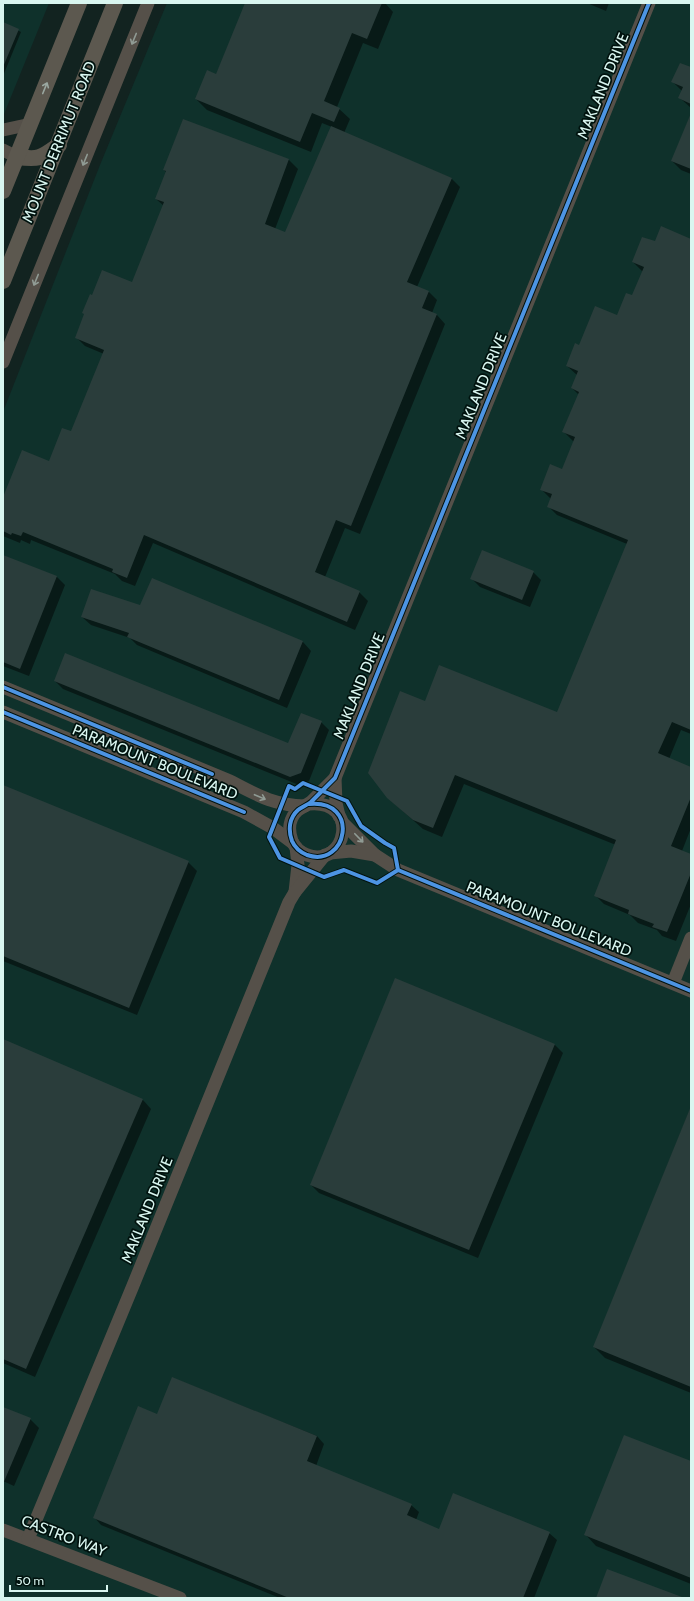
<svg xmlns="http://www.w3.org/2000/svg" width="694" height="1601" font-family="Cabin,sans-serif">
<rect width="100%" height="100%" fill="#122320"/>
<g fill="#0f312b">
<path d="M 3,3 L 49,3 L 4,114 L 3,113 Z"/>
<path d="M 167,3 L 691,3 L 691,1598 L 3,1598 L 3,412 L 100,165 Z"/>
</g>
<g fill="#0007">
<path d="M 246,3 L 385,3 L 393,12 L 378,49 L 363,43 L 337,107 L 350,119 L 344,133 L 451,178 L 460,187 L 417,287 L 429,292 L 437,300 L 432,313 L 437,315 L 445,324 L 360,534 L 345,528 L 325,577 L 359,592 L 368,601 L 355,630 L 153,543 L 135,586 L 122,581 L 115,574 L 31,540 L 30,544 L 21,540 L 20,543 L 3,536 L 3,500 L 50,462 L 72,432 L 104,354 L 85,346 L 76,337 L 93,296 L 132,284 L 164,206 L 156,199 L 167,173 L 164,170 L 183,120 L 289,160 L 298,169 L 275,229 L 286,234 L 332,127 L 322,123 L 311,152 L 207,110 L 196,99 L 216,75 Z"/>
<path d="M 587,3 L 609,3 L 606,11 Z"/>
<path d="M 3,23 L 21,32 L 3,76 Z"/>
<path d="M 691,68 L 691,108 L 680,98 L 682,91 L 673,82 Z"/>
<path d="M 691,114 L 691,174 L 681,170 L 672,161 Z"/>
<path d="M 691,240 L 691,734 L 681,730 L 669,759 L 691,768 L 691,828 L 682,851 L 691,855 L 691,904 L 676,941 L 662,936 L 657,930 L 638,923 L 630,915 L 604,904 L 595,895 L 616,845 L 464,784 L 442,837 L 423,829 L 388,798 L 426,703 L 558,714 L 627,544 L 557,515 L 548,506 L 551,499 L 541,489 L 563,470 L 574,442 L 564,432 L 579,395 L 572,388 L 577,375 L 567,366 L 580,346 L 617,316 L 633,297 L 643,272 L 633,262 L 655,243 Z"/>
<path d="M 3,556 L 57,577 L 65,585 L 29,676 L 3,666 Z"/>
<path d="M 533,572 L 541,580 L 530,607 L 480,587 L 471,578 Z"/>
<path d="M 152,579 L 303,642 L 311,651 L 287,708 L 137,645 L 130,638 L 91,625 L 82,617 L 141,607 Z"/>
<path d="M 55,681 L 289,745 L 321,722 L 329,730 L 309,781 L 299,785 L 63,689 Z"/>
<path d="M 3,787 L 188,862 L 197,871 L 137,1015 L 3,961 Z"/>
<path d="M 3,1040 L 143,1100 L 151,1109 L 35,1377 L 3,1363 Z"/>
<path d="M 554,1044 L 563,1053 L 478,1258 L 319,1193 L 311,1185 Z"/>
<path d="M 691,1107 L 691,1393 L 605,1358 L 594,1347 Z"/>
<path d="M 173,1378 L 317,1436 L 324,1444 L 316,1466 L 411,1505 L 419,1512 L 416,1520 L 439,1530 L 549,1533 L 557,1540 L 534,1598 L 280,1598 L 101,1525 L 94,1517 L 158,1415 Z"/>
<path d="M 3,1408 L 30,1419 L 39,1428 L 14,1486 L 3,1481 Z"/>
<path d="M 691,1462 L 691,1584 L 596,1546 L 585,1534 Z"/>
</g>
<g fill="#2a3d3b">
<path d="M 245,3 L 382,3 L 367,39 L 352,33 L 324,101 L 340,108 L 334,122 L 312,113 L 300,142 L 195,99 L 207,70 L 216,74 Z"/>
<path d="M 3,22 L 19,29 L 3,67 Z"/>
<path d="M 680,63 L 691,67 L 691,104 L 678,98 L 683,87 L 671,82 Z"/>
<path d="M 691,113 L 691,169 L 671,161 Z"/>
<path d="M 183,119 L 289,159 L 265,224 L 285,232 L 331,126 L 452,178 L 407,282 L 429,291 L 422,308 L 437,314 L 351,526 L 336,520 L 315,572 L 360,591 L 347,622 L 144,535 L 127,578 L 112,572 L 113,569 L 23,532 L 21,536 L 12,533 L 11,535 L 3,531 L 3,497 L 22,450 L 49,461 L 62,428 L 71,431 L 104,350 L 75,338 L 84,314 L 82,313 L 90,294 L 92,295 L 102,270 L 132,282 L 164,202 L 155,199 L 166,171 L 163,170 Z"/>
<path d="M 661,226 L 691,239 L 691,730 L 672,722 L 658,753 L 691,767 L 691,797 L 671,846 L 691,854 L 691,873 L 667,932 L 652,927 L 654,924 L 628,914 L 629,910 L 594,896 L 616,840 L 455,775 L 433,828 L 413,820 L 387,798 L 368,773 L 400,691 L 425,701 L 439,665 L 557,712 L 628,540 L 547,507 L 552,494 L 540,490 L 550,464 L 562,469 L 575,437 L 562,432 L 579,392 L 571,388 L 578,371 L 566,366 L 575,343 L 579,345 L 595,306 L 617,315 L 626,293 L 632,295 L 644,267 L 632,262 L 642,237 L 655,241 Z"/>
<path d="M 482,550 L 534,571 L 522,600 L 470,579 Z"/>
<path d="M 3,555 L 57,576 L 20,669 L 3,662 Z"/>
<path d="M 152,578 L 303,641 L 279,700 L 127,637 L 129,633 L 81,617 L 91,589 L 140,605 Z"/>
<path d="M 65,653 L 288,743 L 301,713 L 322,721 L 301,773 L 290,777 L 54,681 Z"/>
<path d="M 3,785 L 189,861 L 129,1008 L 3,956 Z"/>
<path d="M 395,978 L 555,1044 L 469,1250 L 310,1185 Z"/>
<path d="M 3,1039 L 143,1099 L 26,1369 L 3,1359 Z"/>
<path d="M 691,1106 L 691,1387 L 593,1347 Z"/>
<path d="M 172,1377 L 317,1436 L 307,1461 L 412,1504 L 407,1515 L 439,1529 L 453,1493 L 550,1532 L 523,1598 L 289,1598 L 93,1518 L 138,1406 L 157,1414 Z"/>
<path d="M 3,1407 L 31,1418 L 3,1484 Z"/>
<path d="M 624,1435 L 691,1461 L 691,1578 L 584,1535 Z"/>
<path d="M 607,1569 L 682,1597 L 681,1598 L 596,1598 Z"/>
</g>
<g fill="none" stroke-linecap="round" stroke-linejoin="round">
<g stroke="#555049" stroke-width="13">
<path d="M 3,130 L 31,124"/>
<path d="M 3,150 L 17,157"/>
<path d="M 3,362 L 148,3"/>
<path d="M 3,687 L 230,781 C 257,795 273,805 305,806"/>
<path d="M 3,712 L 244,812 L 273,828 L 293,843"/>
<path d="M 335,778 L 336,803 L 339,816"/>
<path d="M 309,804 C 361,799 347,869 307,855 C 300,852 295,848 292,841 C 288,830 289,818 298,810 C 302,807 307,805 311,802 C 319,794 327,786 335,778 L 649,3"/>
<path d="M 342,822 L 375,855 L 398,870 L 691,991"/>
<path d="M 330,853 L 351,851 L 375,855"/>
<path d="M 295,892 L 298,865 L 296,847"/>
<path d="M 673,983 L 691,938"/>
<path d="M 3,1530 L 180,1598"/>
<path d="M 28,1539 L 132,1288 L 289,902 L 295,892 L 325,855"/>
</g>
<g stroke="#5c584f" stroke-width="16">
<path d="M 17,157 C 40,160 41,158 59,145"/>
<path d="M 3,191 L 79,3"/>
<path d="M 3,281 L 115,3"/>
</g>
<g stroke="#00120e" stroke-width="6">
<g id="cycleway">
<path d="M 3,687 L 212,774"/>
<path d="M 3,712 L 244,812"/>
<path d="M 303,783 L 347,801 L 361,826 L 385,843 L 394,848 L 398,870 L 377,883 L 344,870 L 324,877 L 280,858 L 269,837 L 289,786 L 295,789 Z"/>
<path d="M 309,804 C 361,799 347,869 307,855 C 300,852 295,848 292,841 C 288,830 289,818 298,810 C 302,807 307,805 311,802 C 319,794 327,786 335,778 L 649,3"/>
<path d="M 398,870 L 691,991"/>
</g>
</g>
<use href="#cycleway" stroke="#4d94e3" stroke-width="4"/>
</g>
<defs><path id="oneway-shaft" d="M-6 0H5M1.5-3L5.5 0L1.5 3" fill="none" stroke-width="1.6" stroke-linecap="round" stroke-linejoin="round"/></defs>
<g stroke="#909b94">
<use href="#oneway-shaft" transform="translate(134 39) rotate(112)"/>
<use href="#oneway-shaft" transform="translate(85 160) rotate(112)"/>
<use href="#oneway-shaft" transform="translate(36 280) rotate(112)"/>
<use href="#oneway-shaft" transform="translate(260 797) rotate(23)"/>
<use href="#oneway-shaft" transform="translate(359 838) rotate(46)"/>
</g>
<use stroke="#9aa7a0" href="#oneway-shaft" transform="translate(45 88) rotate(-68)"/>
<g text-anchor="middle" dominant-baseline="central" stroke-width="3.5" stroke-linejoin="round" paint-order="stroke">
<g font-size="15" fill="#d9f6f0" stroke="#00120e">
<text transform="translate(603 86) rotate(-68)">MAKLAND DRIVE</text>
<text transform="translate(59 142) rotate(-68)">MOUNT DERRIMUT ROAD</text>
<text transform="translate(481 386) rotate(-68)">MAKLAND DRIVE</text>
<text transform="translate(359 686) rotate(-68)">MAKLAND DRIVE</text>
<text transform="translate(155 762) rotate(22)">PARAMOUNT BOULEVARD</text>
<text transform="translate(549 919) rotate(22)">PARAMOUNT BOULEVARD</text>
<text transform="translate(147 1210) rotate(-68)">MAKLAND DRIVE</text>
<text transform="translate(64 1536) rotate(21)">CASTRO WAY</text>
</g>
</g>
<rect width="694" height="1601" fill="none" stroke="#d9f6f0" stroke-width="8"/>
<path d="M10 1585v6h97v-6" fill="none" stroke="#d9f6f0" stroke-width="2"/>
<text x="16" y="1585" font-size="12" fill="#d9f6f0" stroke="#00120e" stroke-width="3" paint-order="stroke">50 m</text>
</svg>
